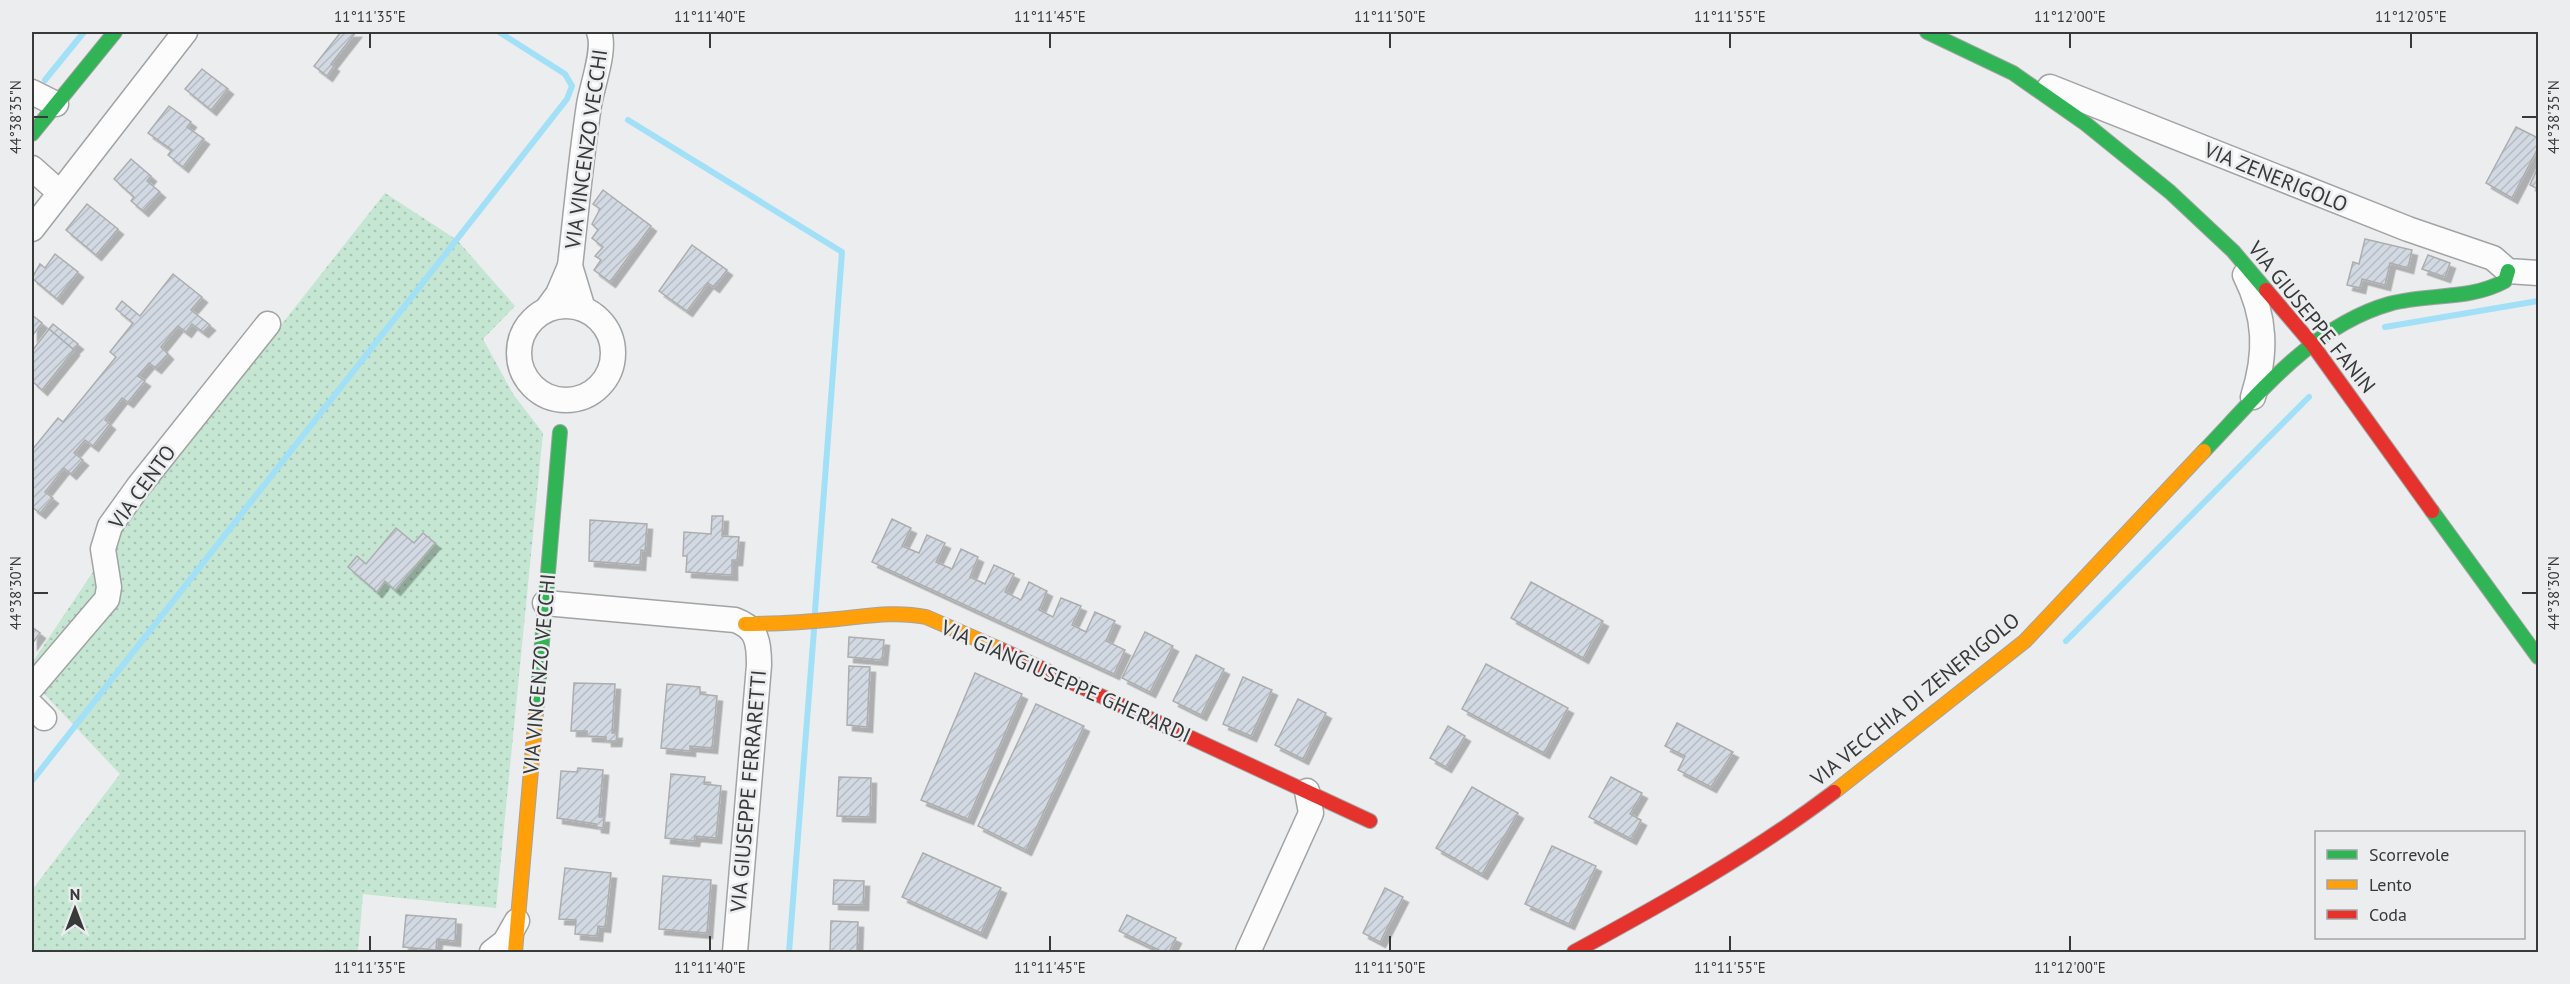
<svg xmlns="http://www.w3.org/2000/svg" width="2570" height="984" font-family="'PT Sans',sans-serif">
<defs>
<pattern id="park-dots" width="8" height="8" patternUnits="userSpaceOnUse" patternTransform="scale(1.5)"><rect width="8" height="8" fill="#c4e6d2"/><path d="M2 2h.1M6 6h.1" fill="none" stroke="#a9c6b5" stroke-width="1.8" stroke-linecap="round"/></pattern>
<pattern id="building-hatch" width="6" height="6" patternUnits="userSpaceOnUse" patternTransform="scale(1.5)"><rect width="6" height="6" fill="#d3d9e2"/><path d="M-1 1l2-2M0 6l6-6M5 7l2-2" fill="none" stroke="#b6bbc3"/></pattern>
<filter id="shadow"><feDropShadow dx="5.5" dy="5.5" stdDeviation="0" flood-color="#0004"/></filter>
</defs>
<rect width="100%" height="100%" fill="#ecedee"/>
<path fill="url(#park-dots)" d="M 385,193 L 457,240 L 515,306 L 483,339 L 513,394 L 543,433 L 496,908 L 363,894 L 358,952 L 32,952 L 32,890 L 120,774 L 32,681 L 32,663 L 127,521 Z"/>
<g fill="none" stroke-linecap="round" stroke-linejoin="round">
<g stroke="#a2e0f8" stroke-width="6">
<path d="M 45,80 L 84,32"/>
<path d="M 628,120 L 842,252 L 815,611"/>
<path d="M 2385,327 L 2538,301"/>
<path d="M 2066,641 L 2309,397"/>
<path d="M 32,781 L 567,99 L 572,86 L 565,74 L 499,32"/>
<path d="M 789,952 L 814,630"/>
</g>
</g>
<g fill="url(#building-hatch)" stroke="#acadae" stroke-width="1.5" filter="url(#shadow)">
<path d="M 341,32 L 356,32 L 331,64 L 334,66 L 327,76 L 314,66 Z"/>
<path d="M 202,69 L 228,89 L 211,110 L 185,89 Z"/>
<path d="M 169,106 L 191,122 L 187,127 L 204,139 L 183,167 L 168,155 L 172,150 L 148,133 Z"/>
<path d="M 2516,127 L 2538,138 L 2538,148 L 2512,198 L 2486,183 Z"/>
<path d="M 131,159 L 151,176 L 147,181 L 160,192 L 143,211 L 131,201 L 134,197 L 114,179 Z"/>
<path d="M 2538,167 L 2538,189 L 2530,185 Z"/>
<path d="M 603,190 L 651,226 L 610,282 L 594,270 L 601,260 L 595,256 L 603,247 L 592,238 L 598,230 L 592,224 L 600,209 L 593,204 Z"/>
<path d="M 87,204 L 118,229 L 96,255 L 66,230 Z"/>
<path d="M 2365,239 L 2412,250 L 2408,268 L 2390,263 L 2385,285 L 2362,279 L 2360,288 L 2347,285 L 2353,262 L 2359,264 Z"/>
<path d="M 692,245 L 727,270 L 714,287 L 708,283 L 687,311 L 659,291 Z"/>
<path d="M 55,254 L 78,272 L 57,299 L 32,278 L 40,264 L 45,268 Z"/>
<path d="M 2428,255 L 2450,263 L 2445,277 L 2422,269 Z"/>
<path d="M 173,274 L 202,297 L 191,310 L 210,325 L 203,332 L 192,324 L 186,332 L 178,326 L 161,347 L 168,354 L 156,368 L 149,363 L 138,376 L 145,381 L 128,402 L 122,398 L 105,420 L 110,424 L 93,446 L 85,440 L 74,453 L 83,460 L 71,474 L 64,468 L 45,492 L 53,498 L 40,513 L 32,507 L 32,450 L 58,418 L 63,422 L 116,357 L 110,352 L 133,323 L 116,309 L 122,301 L 140,316 Z"/>
<path d="M 32,315 L 42,323 L 32,336 Z"/>
<path d="M 53,324 L 78,344 L 73,349 L 49,329 Z"/>
<path d="M 49,329 L 74,350 L 42,390 L 32,381 L 32,351 Z"/>
<path d="M 712,516 L 723,516 L 722,536 L 739,537 L 737,560 L 732,560 L 732,575 L 686,572 L 687,556 L 683,556 L 684,532 L 711,534 Z"/>
<path d="M 892,519 L 911,528 L 902,546 L 919,553 L 927,535 L 945,543 L 936,562 L 952,569 L 961,549 L 978,557 L 970,577 L 985,584 L 994,565 L 1014,574 L 1005,592 L 1021,600 L 1029,582 L 1047,591 L 1039,610 L 1053,617 L 1061,598 L 1081,606 L 1072,625 L 1086,632 L 1095,612 L 1115,621 L 1106,641 L 1125,650 L 1114,674 L 872,562 Z"/>
<path d="M 590,520 L 647,524 L 645,551 L 641,550 L 640,565 L 589,561 Z"/>
<path d="M 396,528 L 414,543 L 423,533 L 435,543 L 395,590 L 385,581 L 377,592 L 348,567 L 357,556 L 366,564 Z"/>
<path d="M 1531,582 L 1603,621 L 1583,658 L 1511,618 Z"/>
<path d="M 32,627 L 40,633 L 32,644 Z"/>
<path d="M 1145,632 L 1173,646 L 1150,692 L 1122,678 Z"/>
<path d="M 849,637 L 884,640 L 882,660 L 848,657 Z"/>
<path d="M 1196,655 L 1224,669 L 1201,715 L 1173,701 Z"/>
<path d="M 1486,664 L 1568,708 L 1544,753 L 1462,709 Z"/>
<path d="M 849,666 L 870,667 L 867,727 L 847,725 Z"/>
<path d="M 975,673 L 1022,694 L 968,819 L 921,800 Z"/>
<path d="M 1243,677 L 1272,690 L 1251,736 L 1223,724 Z"/>
<path d="M 574,683 L 615,684 L 612,733 L 617,733 L 616,741 L 606,741 L 606,737 L 587,736 L 587,731 L 571,731 Z"/>
<path d="M 667,684 L 700,687 L 700,694 L 717,696 L 712,748 L 690,746 L 690,751 L 661,748 Z"/>
<path d="M 1298,699 L 1326,713 L 1303,759 L 1275,745 Z"/>
<path d="M 1036,704 L 1084,726 L 1026,850 L 978,826 Z"/>
<path d="M 1677,723 L 1733,752 L 1711,787 L 1678,770 L 1685,756 L 1665,746 Z"/>
<path d="M 1448,726 L 1465,736 L 1446,767 L 1430,758 Z"/>
<path d="M 578,768 L 603,770 L 599,817 L 604,817 L 603,828 L 596,827 L 596,824 L 557,818 L 561,771 L 577,772 Z"/>
<path d="M 671,774 L 705,777 L 704,784 L 721,786 L 716,838 L 695,836 L 694,841 L 665,838 Z"/>
<path d="M 839,777 L 871,778 L 870,817 L 837,816 Z"/>
<path d="M 1611,777 L 1642,793 L 1630,814 L 1641,820 L 1631,839 L 1589,817 Z"/>
<path d="M 1472,787 L 1518,813 L 1482,874 L 1436,848 Z"/>
<path d="M 1552,846 L 1596,866 L 1569,924 L 1525,904 Z"/>
<path d="M 923,853 L 1001,888 L 981,933 L 902,897 Z"/>
<path d="M 565,868 L 611,873 L 605,927 L 598,926 L 597,936 L 575,934 L 576,920 L 559,919 Z"/>
<path d="M 663,876 L 711,880 L 707,933 L 659,929 Z"/>
<path d="M 834,880 L 864,881 L 863,905 L 833,904 Z"/>
<path d="M 1385,888 L 1403,897 L 1380,942 L 1363,933 Z"/>
<path d="M 406,915 L 456,919 L 455,941 L 437,939 L 436,950 L 403,947 Z"/>
<path d="M 1127,915 L 1176,938 L 1169,952 L 1163,952 L 1119,931 Z"/>
<path d="M 831,921 L 858,922 L 857,952 L 830,952 Z"/>
</g>
<g fill="none" stroke-linecap="round" stroke-linejoin="round">
<g stroke="#a2a3a4" stroke-width="27">
<g id="street">
<path d="M 2050,87 L 2408,229 L 2493,258 L 2508,271 L 2538,273"/>
<path d="M 32,92 L 56,104"/>
<path d="M 32,168 L 59,192"/>
<path d="M 32,229 L 185,32"/>
<path d="M 570,266 C 576,213 581,158 589,105 C 592,85 606,50 599,32"/>
<path d="M 2245,275 C 2266,317 2267,353 2253,397"/>
<circle cx="566" cy="353" r="47"/>
<path d="M 547,309 L 558,294 L 570,266 L 583,309"/>
<path d="M 545,603 L 735,620 C 758,628 759,644 759,665 L 735,952"/>
<path d="M 32,687 L 107,599 L 109,587 L 103,549 L 110,526 L 138,487 L 268,324"/>
<path d="M 32,706 L 44,718"/>
<path d="M 492,952 L 505,942 L 517,921"/>
<path d="M 1248,952 L 1311,813 L 1307,791"/>
</g>
</g>
<g stroke="#a2a3a4" stroke-width="16">
<g id="fast">
<path d="M 1927,32 L 2013,73 L 2086,124 L 2170,192 L 2233,251 L 2266,290"/>
<path d="M 32,134 L 115,32"/>
<path d="M 2204,451 C 2257,396 2312,326 2389,304 C 2428,293 2468,301 2505,281 L 2508,271"/>
<path d="M 2432,511 L 2538,657"/>
<path d="M 536,713 L 560,432"/>
</g>
</g>
<g stroke="#a2a3a4" stroke-width="16">
<g id="slow">
<path d="M 745,624 C 776,624 807,622 838,619 C 868,616 896,611 926,617 L 1002,650"/>
<path d="M 1834,792 L 2025,641 L 2204,451"/>
<path d="M 515,952 L 536,713"/>
</g>
</g>
<g stroke="#a2a3a4" stroke-width="16">
<g id="jam">
<path d="M 2266,290 L 2312,344 L 2432,511"/>
<path d="M 1002,650 L 1370,821"/>
<path d="M 1574,952 C 1664,903 1752,854 1834,792"/>
</g>
</g>
<use href="#street" stroke="#fcfcfc" stroke-width="24"/>
<use href="#fast" stroke="#30b455" stroke-width="14"/>
<use href="#slow" stroke="#ff9f0a" stroke-width="14"/>
<use href="#jam" stroke="#e5322d" stroke-width="14"/>
</g>
<path fill="none" stroke="#383939" stroke-width="2" d="M 370,33 L 370,48M 710,33 L 710,48M 1050,33 L 1050,48M 1390,33 L 1390,48M 1730,33 L 1730,48M 2070,33 L 2070,48M 2411,33 L 2411,48M 33,117 L 48,117M 2522,117 L 2537,117M 33,593 L 48,593M 2522,593 L 2537,593M 370,936 L 370,951M 710,936 L 710,951M 1050,936 L 1050,951M 1390,936 L 1390,951M 1730,936 L 1730,951M 2070,936 L 2070,951"/>
<g text-anchor="middle" dominant-baseline="central" stroke-width="5" stroke-linejoin="round" paint-order="stroke">
<g font-size="21" fill="#383939" stroke="#ebedef">
<text transform="translate(586 149) rotate(-82)">VIA VINCENZO VECCHI</text>
<text transform="translate(2276 177) rotate(22)">VIA ZENERIGOLO</text>
<text transform="translate(2312 317) rotate(51)">VIA GIUSEPPE FANIN</text>
<text transform="translate(142 487) rotate(-54)">VIA CENTO</text>
<text transform="translate(539 674) rotate(-85)">VIA VINCENZO VECCHI</text>
<text transform="translate(1066 681) rotate(24)">VIA GIANGIUSEPPE GHERARDI</text>
<text transform="translate(1915 699) rotate(-39)">VIA VECCHIA DI ZENERIGOLO</text>
<text transform="translate(748 791) rotate(-85)">VIA GIUSEPPE FERRARETTI</text>
</g>
</g>
<rect width="2570" height="984" fill="none" stroke="#ebedef" stroke-width="66"/>
<rect x="2315" y="831" width="210" height="108" fill="#ebedef" stroke="#a3a5a6" stroke-width="1.5"/>
<rect x="2327" y="850" width="30" height="9" fill="#30b455" stroke="#a3a5a6" stroke-width="1.5"/>
<text x="2369" y="861" font-size="18" fill="#383939">Scorrevole</text>
<rect x="2327" y="880" width="30" height="9" fill="#ff9f0a" stroke="#a3a5a6" stroke-width="1.5"/>
<text x="2369" y="891" font-size="18" fill="#383939">Lento</text>
<rect x="2327" y="910" width="30" height="9" fill="#e5322d" stroke="#a3a5a6" stroke-width="1.5"/>
<text x="2369" y="921" font-size="18" fill="#383939">Coda</text>
<g transform="translate(75 909)" stroke="#ebedef" stroke-width="4.5" paint-order="stroke">
<path d="M0-4.5L10 22L0 15L-10 22Z" fill="#383939"/>
<text y="-9" font-size="16" font-weight="bold" text-anchor="middle" fill="#383939">N</text>
</g>
<rect x="33" y="33" width="2504" height="918" fill="none" stroke="#383939" stroke-width="2"/>
<g font-size="15" text-anchor="middle" fill="#383939">
<text x="370" y="22">11°11'35"E</text>
<text x="710" y="22">11°11'40"E</text>
<text x="1050" y="22">11°11'45"E</text>
<text x="1390" y="22">11°11'50"E</text>
<text x="1730" y="22">11°11'55"E</text>
<text x="2070" y="22">11°12'00"E</text>
<text x="2411" y="22">11°12'05"E</text>
<text transform="translate(16 117) rotate(-90)" y="5">44°38'35"N</text>
<text transform="translate(2554 117) rotate(-90)" y="5">44°38'35"N</text>
<text transform="translate(16 593) rotate(-90)" y="5">44°38'30"N</text>
<text transform="translate(2554 593) rotate(-90)" y="5">44°38'30"N</text>
<text x="370" y="973">11°11'35"E</text>
<text x="710" y="973">11°11'40"E</text>
<text x="1050" y="973">11°11'45"E</text>
<text x="1390" y="973">11°11'50"E</text>
<text x="1730" y="973">11°11'55"E</text>
<text x="2070" y="973">11°12'00"E</text>
</g>
</svg>
